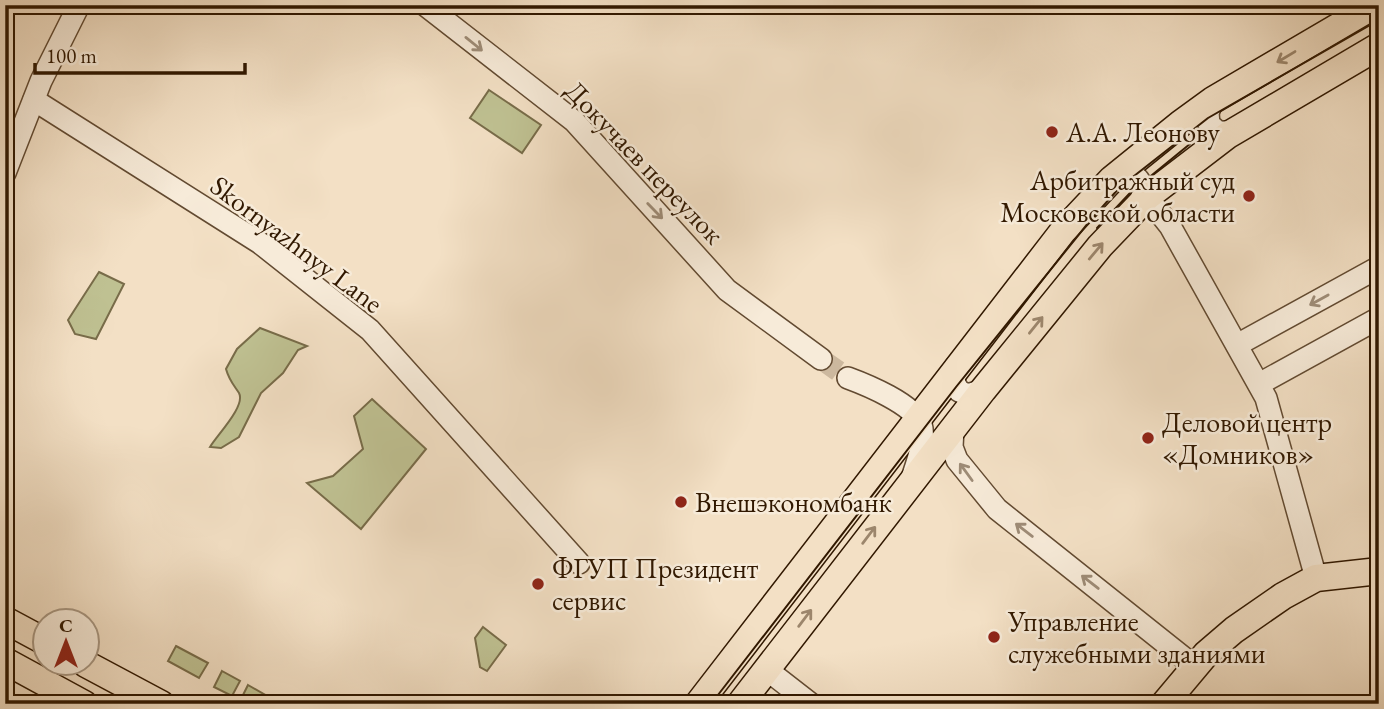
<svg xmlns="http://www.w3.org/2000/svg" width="1384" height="709" font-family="'EB Garamond',serif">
<rect width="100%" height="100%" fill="#f3e0c5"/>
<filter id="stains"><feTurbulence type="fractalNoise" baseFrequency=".00286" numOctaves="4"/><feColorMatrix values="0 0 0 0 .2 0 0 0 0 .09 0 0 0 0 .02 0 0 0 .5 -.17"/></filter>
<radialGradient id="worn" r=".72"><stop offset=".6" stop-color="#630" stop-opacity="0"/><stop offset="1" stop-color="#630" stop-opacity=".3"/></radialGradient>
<g fill="#bfc192" stroke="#786c49" stroke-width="2">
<path d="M 489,90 L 541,125 L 522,153 L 470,118 Z"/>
<path d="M 99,272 L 124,284 L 96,339 L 75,334 L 68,320 Z"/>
<path d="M 260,328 L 307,346 L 298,350 L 283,373 L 261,393 L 239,437 L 221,448 L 210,447 C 217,435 246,406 239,393 C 233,384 229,380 226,369 L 237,349 Z"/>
<path d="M 372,399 L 426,449 L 361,529 L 307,483 L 333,476 L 363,449 L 354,416 Z"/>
<path d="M 483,627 L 506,645 L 487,671 L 480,667 L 475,638 Z"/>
<path d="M 176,646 L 208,663 L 199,678 L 168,661 Z"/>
<path d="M 222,671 L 240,681 L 232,696 L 214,687 Z"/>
<path d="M 248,685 L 281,704 L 246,704 L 240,701 Z"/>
</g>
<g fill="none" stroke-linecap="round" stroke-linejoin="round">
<path stroke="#ccb89e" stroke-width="21" stroke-dasharray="21 10" stroke-linecap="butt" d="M 821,359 L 848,378"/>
<g stroke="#624a31" stroke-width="24">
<g id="minor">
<path d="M 425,5 L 574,121 L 727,290 L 821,359"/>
<path d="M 34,100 L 260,243 L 370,330 L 579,563"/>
<path d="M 1213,100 L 1208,113 L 1209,124 L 1218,132 L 1233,132"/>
<path d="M 5,173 L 41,81 L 79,5"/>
<path d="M 1112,179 L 1128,174 L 1138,179 L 1144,188 L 1140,205"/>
<path d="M 1147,197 L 1170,226 L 1266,398 L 1316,578"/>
<path d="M 1237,345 L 1379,267"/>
<path d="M 956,366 L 954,382 L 959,391 L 968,395 L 983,390"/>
<path d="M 848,378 C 867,385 913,404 921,424 C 926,440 917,463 912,478"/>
<path d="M 1259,384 L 1379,318"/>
<path d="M 953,428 L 952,447 L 957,460 L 997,509 L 1194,666"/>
<path d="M 766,669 L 811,704"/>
</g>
</g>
<g stroke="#311800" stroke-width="29">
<g id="major">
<path d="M 5,620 L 46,642"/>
<path d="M 5,661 L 84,704"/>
<path d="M 86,664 L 161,704"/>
<path d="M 698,704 L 1063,231 L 1112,179 L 1180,124 L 1213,100 L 1375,5"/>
<path d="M 740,704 L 983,390 L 1100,246 L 1147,197 L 1228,135 L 1379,46"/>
<path d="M 1164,704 L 1206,654 L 1234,630 L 1283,596 L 1316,578 L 1379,571"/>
</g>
</g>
<use href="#minor" stroke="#f7ebd9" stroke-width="21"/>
<use href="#major" stroke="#f3e0c5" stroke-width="26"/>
<g stroke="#311800" stroke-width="2">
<path d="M 1097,228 L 1130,193 L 1196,139"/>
<path d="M 711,704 L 956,387 L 1089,222 L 1120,187 L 1208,118 L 1379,20"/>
</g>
</g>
<defs><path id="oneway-shaft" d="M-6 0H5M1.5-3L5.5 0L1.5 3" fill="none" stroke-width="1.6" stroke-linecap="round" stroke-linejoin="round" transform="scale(1.75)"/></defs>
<g stroke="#9e8c77">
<use href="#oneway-shaft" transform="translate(474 44) rotate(39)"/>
<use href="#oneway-shaft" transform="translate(655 211) rotate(46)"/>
<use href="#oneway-shaft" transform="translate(1319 300) rotate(151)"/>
<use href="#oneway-shaft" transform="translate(966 472) rotate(-126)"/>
<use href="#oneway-shaft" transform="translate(1024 530) rotate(-142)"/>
<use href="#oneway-shaft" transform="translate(1090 582) rotate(-142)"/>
</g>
<g stroke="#9c866c">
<use href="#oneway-shaft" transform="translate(1286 57) rotate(149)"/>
<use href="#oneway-shaft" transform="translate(1096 251) rotate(-50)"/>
<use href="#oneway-shaft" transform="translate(1036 325) rotate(-51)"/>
<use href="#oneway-shaft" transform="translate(869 535) rotate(-53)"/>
<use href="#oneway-shaft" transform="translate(805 618) rotate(-53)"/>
</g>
<g fill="#8f2418" stroke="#f7ebd9" stroke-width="2.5">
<circle cx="1052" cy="132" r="7"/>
<circle cx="1249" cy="196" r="7"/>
<circle cx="1148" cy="438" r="7"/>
<circle cx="681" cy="502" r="7"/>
<circle cx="538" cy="584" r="7"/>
<circle cx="994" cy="637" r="7"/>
</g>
<g text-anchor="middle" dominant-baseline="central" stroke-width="5" stroke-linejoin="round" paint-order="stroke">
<g font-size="28" fill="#311800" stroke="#f7ebd9" text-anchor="start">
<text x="1066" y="132">А.А. Леонову</text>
<text x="1235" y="180" text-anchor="end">Арбитражный суд<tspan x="1235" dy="32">Московской области</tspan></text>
<text x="1162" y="422">Деловой центр<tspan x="1162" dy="32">«Домников»</tspan></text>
<text x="695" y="502">Внешэкономбанк</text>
<text x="552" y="568">ФГУП Президент<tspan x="552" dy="32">сервис</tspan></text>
<text x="1008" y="621">Управление<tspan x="1008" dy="32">служебными зданиями</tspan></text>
</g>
<g font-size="28" fill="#311800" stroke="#f7ebd9">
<text transform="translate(645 162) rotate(46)">Докучаев переулок</text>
<text transform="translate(297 244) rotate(37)">Skornyazhnyy Lane</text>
</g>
</g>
<rect width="1384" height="709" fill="none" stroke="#f3e0c5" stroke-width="28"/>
<rect x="7" y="7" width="1370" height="695" fill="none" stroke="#311800" stroke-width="3.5"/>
<rect x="14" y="14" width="1356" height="681" fill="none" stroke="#311800" stroke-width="2"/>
<g transform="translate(66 642)"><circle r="33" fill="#f7ebd9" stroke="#a89782" stroke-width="2"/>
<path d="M0-5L12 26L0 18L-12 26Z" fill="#8f2418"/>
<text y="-10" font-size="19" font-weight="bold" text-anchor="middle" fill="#311800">С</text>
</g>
<path d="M35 63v10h210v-10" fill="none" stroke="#311800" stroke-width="3.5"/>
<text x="46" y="63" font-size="21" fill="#311800" stroke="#f7ebd9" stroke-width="5" paint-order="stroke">100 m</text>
<rect width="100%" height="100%" filter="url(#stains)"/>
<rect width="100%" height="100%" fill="url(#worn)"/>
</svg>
